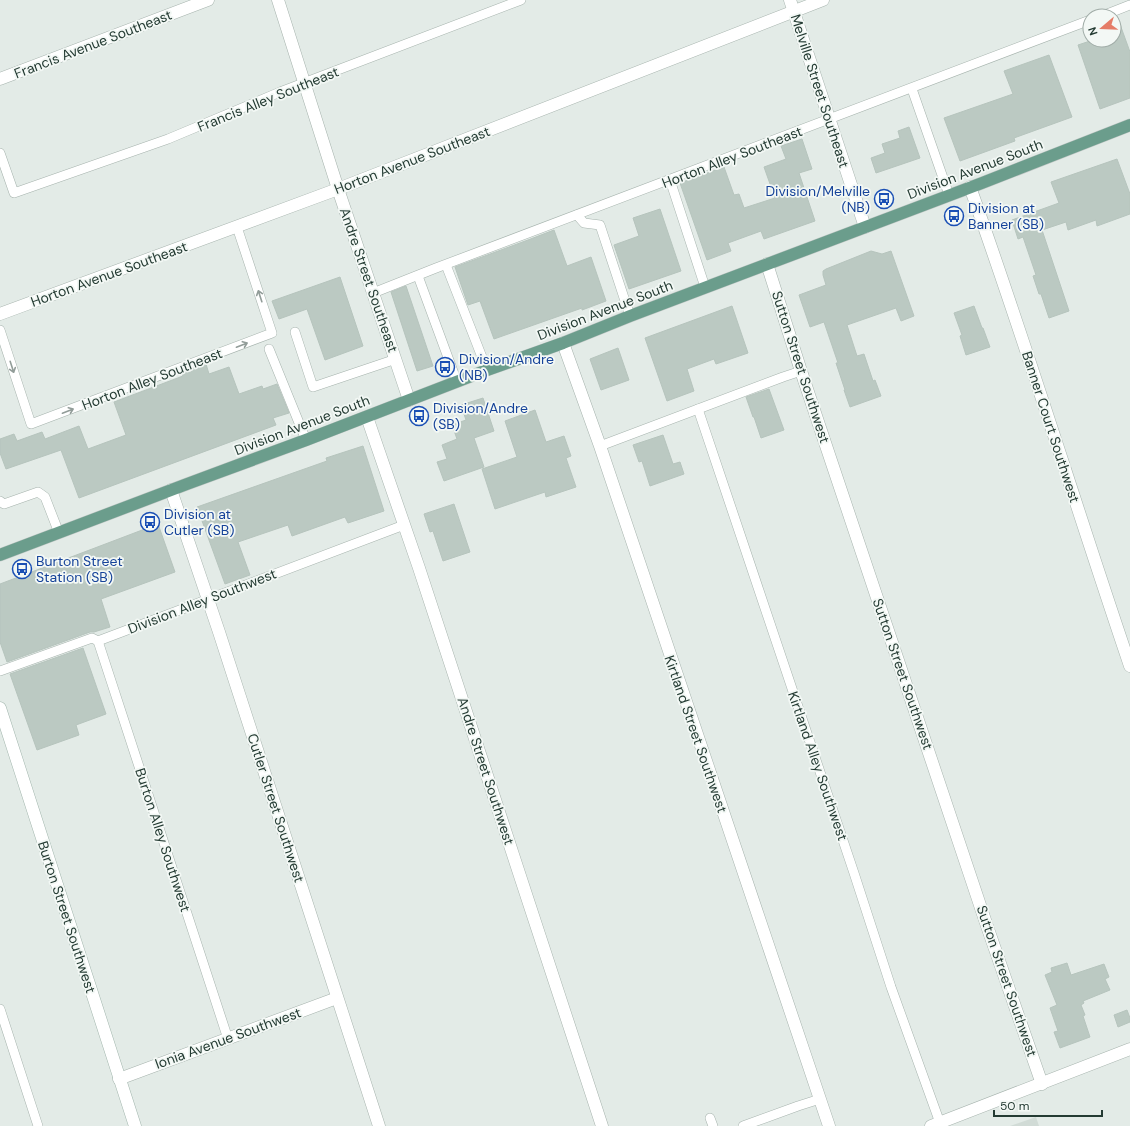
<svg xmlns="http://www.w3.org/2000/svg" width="1130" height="1126" font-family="'DM Sans',sans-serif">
<rect width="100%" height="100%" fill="#e3ebe7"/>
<path fill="#d1dbd6" d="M 1036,1117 L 1039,1126 L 1010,1126 Z"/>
<g fill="#bbc9c2" stroke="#b6c4bd">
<path d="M 1117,16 L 1130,52 L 1130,98 L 1100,109 L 1078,45 L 1093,40 L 1114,40 L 1114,18 Z"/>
<path d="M 1049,55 L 1072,117 L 1014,138 L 1015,141 L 960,161 L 944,118 L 1013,94 L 1004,71 Z"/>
<path d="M 909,127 L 920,158 L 876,173 L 871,158 L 885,153 L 882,144 L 900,138 L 898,131 Z"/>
<path d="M 802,139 L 812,169 L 799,173 L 815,221 L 764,239 L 761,231 L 728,243 L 731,251 L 707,260 L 680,183 L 724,167 L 734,195 L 739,194 L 744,208 L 775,198 L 764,167 L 786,159 L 781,146 Z"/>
<path d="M 1117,159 L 1130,194 L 1130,214 L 1097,226 L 1096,220 L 1068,230 L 1066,222 L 1042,230 L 1069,311 L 1049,318 L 1041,294 L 1039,294 L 1033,276 L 1036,275 L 1023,237 L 1018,239 L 1012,220 L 1059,203 L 1051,182 Z"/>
<path d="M 660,209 L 681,271 L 629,289 L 614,245 L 639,236 L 633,218 Z"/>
<path d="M 554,230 L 567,266 L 591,257 L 606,301 L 582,310 L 582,308 L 494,339 L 480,301 L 468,305 L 455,267 L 528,240 Z"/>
<path d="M 871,251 L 882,254 L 891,251 L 914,316 L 901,321 L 896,308 L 847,325 L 857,356 L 864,354 L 873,381 L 875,380 L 881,396 L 850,407 L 844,390 L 845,390 L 836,363 L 838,363 L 824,322 L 810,327 L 799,295 L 826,285 L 823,275 L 823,271 L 826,269 Z"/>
<path d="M 340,277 L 363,346 L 325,360 L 307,309 L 279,319 L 272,301 Z"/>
<path d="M 406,286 L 433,366 L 417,371 L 391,292 Z"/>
<path d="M 732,306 L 748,353 L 716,364 L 714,359 L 687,369 L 694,391 L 667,401 L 645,338 Z"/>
<path d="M 974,306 L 982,328 L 983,328 L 990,347 L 966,355 L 960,336 L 962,335 L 954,313 Z"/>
<path d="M 618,348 L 629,380 L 601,390 L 590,359 Z"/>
<path d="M 206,364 L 209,374 L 229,367 L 239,394 L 262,386 L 263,389 L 277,384 L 289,413 L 273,418 L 276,425 L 79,498 L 61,450 L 6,469 L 0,453 L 0,439 L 14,434 L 17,441 L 42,432 L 45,439 L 79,426 L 88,449 L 126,435 L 114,402 L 183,376 L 182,373 Z"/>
<path d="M 769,389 L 784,430 L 761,438 L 754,417 L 753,417 L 746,397 Z"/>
<path d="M 483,398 L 494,431 L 474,438 L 484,467 L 444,481 L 437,462 L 447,459 L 442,445 L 457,439 L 452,425 L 466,420 L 461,405 Z"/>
<path d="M 535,410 L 546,442 L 564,436 L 571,456 L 566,458 L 576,487 L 546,497 L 545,492 L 495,509 L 482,469 L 517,457 L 505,421 Z"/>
<path d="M 663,435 L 673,464 L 680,462 L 684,474 L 650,486 L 642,461 L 639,462 L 633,445 Z"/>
<path d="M 363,446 L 384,511 L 348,523 L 345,517 L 292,536 L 288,525 L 238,542 L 250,575 L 225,584 L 197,507 L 327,461 L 326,458 Z"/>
<path d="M 454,504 L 470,552 L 443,561 L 433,531 L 430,532 L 424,514 Z"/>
<path d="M 158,524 L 175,572 L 101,599 L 110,627 L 94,632 L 90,632 L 7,662 L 0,642 L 0,584 Z"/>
<path d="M 83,648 L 106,714 L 76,725 L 79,735 L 37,750 L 10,674 Z"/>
<path d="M 1067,963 L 1071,975 L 1104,964 L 1109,977 L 1105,979 L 1110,990 L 1083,1001 L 1084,1003 L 1081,1005 L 1085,1015 L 1083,1016 L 1090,1037 L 1060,1048 L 1054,1032 L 1058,1031 L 1050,1008 L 1057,1005 L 1045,975 L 1052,972 L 1051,968 Z"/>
<path d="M 1127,1010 L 1130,1018 L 1130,1022 L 1118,1027 L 1114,1015 Z"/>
</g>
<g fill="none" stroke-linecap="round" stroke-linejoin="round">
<g stroke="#a6b3ad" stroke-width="10">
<g id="service">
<path d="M 1102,16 L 1130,5"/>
<path d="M 912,89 L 949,195"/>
<path d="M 0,153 L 14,193 L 168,139 L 280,92 L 521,0"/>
<path d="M 670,180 L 705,287"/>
<path d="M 577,215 L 584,223 L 600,225 L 630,316"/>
<path d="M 446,265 L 487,370"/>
<path d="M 418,276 L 457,382"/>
<path d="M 373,293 L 436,268 L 1090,20"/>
<path d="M 0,330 L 31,424 L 272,333 L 237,227"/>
<path d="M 295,332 L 313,387 L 396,359"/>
<path d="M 269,349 L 306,440"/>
<path d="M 698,409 L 854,873 L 891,987 L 940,1123"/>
<path d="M 600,446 L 783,377 L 801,371"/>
<path d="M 0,501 L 4,504 L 38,492 L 45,497 L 59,533"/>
<path d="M 98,641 L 228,1039"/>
<path d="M 0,671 L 92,638 L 98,641 L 404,525"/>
<path d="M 0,1009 L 38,1126"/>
<path d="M 710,1118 L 713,1126"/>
<path d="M 743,1126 L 798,1106 L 820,1099"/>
</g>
</g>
<g stroke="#a6b3ad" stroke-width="13">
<g id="minor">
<path d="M 278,0 L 338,189 L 409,400"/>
<path d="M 790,0 L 865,227"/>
<path d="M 0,79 L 208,0"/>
<path d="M 970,187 C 1027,346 1076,507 1130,666"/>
<path d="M 767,264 L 801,371 L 987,926 L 1042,1084"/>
<path d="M 0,314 L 338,189 L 823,0"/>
<path d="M 563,343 L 600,446 L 829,1126"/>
<path d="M 367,417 L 419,568 L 602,1126"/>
<path d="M 171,490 L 219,632 L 379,1126"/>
<path d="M 119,1079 L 337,998"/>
</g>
</g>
<g stroke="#a6b3ad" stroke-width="13">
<path id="tertiary" d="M 931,1126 L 1130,1049"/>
</g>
<g stroke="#a2b6ad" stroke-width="13">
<path id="secondary" d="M 0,708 L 135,1126"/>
</g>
<g stroke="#c2c8c6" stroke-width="13">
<path id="primary" d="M 0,555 L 187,484 L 306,440 L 487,370 L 563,343 L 630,316 L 982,183 L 1130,125"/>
</g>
<use href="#service" stroke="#fff" stroke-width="9"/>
<use href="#minor" stroke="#fff" stroke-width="12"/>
<use href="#tertiary" stroke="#fff" stroke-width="12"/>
<use href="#secondary" stroke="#fff" stroke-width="12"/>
<use href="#primary" stroke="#6b9d8c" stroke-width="12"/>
</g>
<defs><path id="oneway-shaft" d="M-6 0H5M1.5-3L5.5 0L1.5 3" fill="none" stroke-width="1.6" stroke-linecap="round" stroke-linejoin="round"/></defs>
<g stroke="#929d99">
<use href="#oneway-shaft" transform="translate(260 296) rotate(-108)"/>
<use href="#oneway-shaft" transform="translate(242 345) rotate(-21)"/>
<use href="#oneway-shaft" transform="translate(12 367) rotate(72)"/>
<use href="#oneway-shaft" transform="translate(68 411) rotate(-21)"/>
</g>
<defs>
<g id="bus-ring" transform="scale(1)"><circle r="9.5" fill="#f3f8f5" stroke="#1a4fb4" stroke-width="1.5"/><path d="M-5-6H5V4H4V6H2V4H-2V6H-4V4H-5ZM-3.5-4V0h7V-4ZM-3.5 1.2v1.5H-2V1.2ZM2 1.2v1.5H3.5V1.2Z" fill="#1a4fb4"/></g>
</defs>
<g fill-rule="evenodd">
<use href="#bus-ring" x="884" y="199"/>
<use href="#bus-ring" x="954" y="216"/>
<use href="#bus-ring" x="445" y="367"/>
<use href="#bus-ring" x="419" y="416"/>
<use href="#bus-ring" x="150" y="522"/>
<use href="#bus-ring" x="22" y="569"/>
</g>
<g text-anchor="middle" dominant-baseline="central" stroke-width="3.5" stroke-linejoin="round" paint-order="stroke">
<g font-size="14" fill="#243b33" stroke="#f3f8f5">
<text transform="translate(93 44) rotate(-21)">Francis Avenue Southeast</text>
<text transform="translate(820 91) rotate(72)">Melville Street Southeast</text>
<text transform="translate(268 99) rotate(-22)">Francis Alley Southeast</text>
<text transform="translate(732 157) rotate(-21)">Horton Alley Southeast</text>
<text transform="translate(412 160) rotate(-21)">Horton Avenue Southeast</text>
<text transform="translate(975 169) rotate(-21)">Division Avenue South</text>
<text transform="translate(109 274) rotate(-20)">Horton Avenue Southeast</text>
<text transform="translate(369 280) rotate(71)">Andre Street Southeast</text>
<text transform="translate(605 310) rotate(-21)">Division Avenue South</text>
<text transform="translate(801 367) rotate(72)">Sutton Street Southwest</text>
<text transform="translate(152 379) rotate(-21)">Horton Alley Southeast</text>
<text transform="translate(302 425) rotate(-21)">Division Avenue South</text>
<text transform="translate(1051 427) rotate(72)">Banner Court Southwest</text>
<text transform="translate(202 601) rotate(-21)">Division Alley Southwest</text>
<text transform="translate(903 674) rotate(71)">Sutton Street Southwest</text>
<text transform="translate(696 734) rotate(71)">Kirtland Street Southwest</text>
<text transform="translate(818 766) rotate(71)">Kirtland Alley Southwest</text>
<text transform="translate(486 771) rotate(72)">Andre Street Southwest</text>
<text transform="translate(276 808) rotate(72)">Cutler Street Southwest</text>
<text transform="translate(163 840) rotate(72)">Burton Alley Southwest</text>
<text transform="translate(67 917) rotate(72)">Burton Street Southwest</text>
<text transform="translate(1007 981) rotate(71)">Sutton Street Southwest</text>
<text transform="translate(228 1038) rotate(-20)">Ionia Avenue Southwest</text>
</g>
<g font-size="14" fill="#164399" stroke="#f3f8f5" text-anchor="start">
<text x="870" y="191" text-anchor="end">Division/Melville<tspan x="870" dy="16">(NB)</tspan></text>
<text x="968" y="208">Division at<tspan x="968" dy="16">Banner (SB)</tspan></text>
<text x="459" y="359">Division/Andre<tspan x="459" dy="16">(NB)</tspan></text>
<text x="433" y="408">Division/Andre<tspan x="433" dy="16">(SB)</tspan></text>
<text x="164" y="514">Division at<tspan x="164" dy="16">Cutler (SB)</tspan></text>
<text x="36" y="561">Burton Street<tspan x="36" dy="16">Station (SB)</tspan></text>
</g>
</g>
<g transform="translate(1102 28) rotate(251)"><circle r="19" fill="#f3f8f5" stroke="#a0aca7"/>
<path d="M0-3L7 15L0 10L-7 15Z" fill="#e57c67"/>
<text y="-6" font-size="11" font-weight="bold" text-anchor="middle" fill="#243b33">N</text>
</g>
<path d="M994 1110v6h108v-6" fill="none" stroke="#243b33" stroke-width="2"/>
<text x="1000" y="1110" font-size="12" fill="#243b33" stroke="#f3f8f5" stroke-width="3" paint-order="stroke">50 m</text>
</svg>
